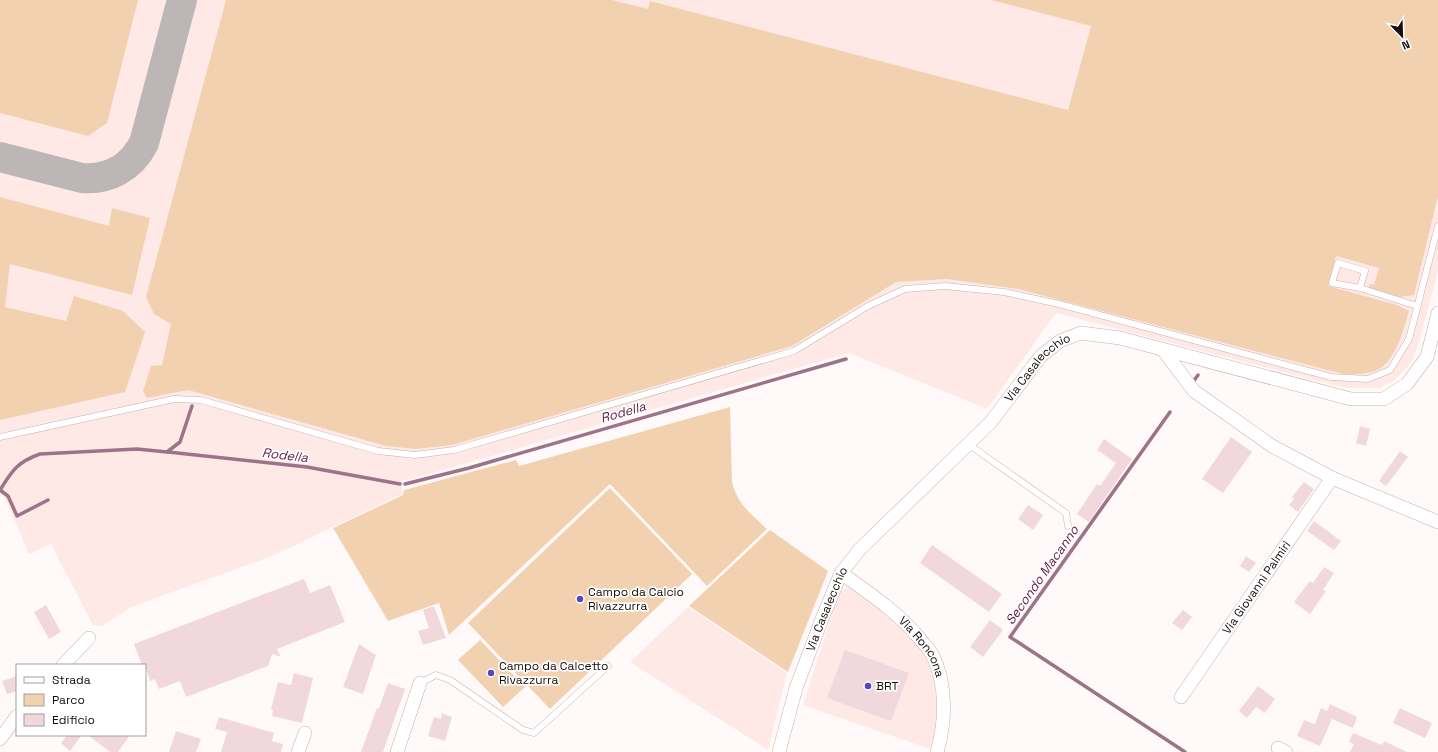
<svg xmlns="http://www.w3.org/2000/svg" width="1438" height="752" font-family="'Space Grotesk',sans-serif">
<rect width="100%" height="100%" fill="#fffaf9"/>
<g fill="#fee9e7">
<path d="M 0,0 L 1438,0 L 1438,272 L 1420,338 L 1413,359 L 1408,367 L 1395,380 L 1380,388 L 1345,388 L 1056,313 L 987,409 L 849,353 L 415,478 L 403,480 L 402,494 L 272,556 L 131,607 L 102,626 L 93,625 L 51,544 L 29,554 L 5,498 L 0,494 Z"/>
<path d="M 848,588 L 855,589 L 873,601 L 912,637 L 926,657 L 934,680 L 937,708 L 934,735 L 930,749 L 803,705 L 838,596 L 842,590 Z"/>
<path d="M 688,607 L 787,673 L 768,750 L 630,662 Z"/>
</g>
<g fill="#f2d1b0">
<path d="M 0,0 L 138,0 L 107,123 L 88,136 L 0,113 Z"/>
<path d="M 226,0 L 612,0 L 648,9 L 650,1 L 1068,110 L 1091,26 L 991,0 L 1438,0 L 1438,196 L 1414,295 L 1400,297 L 1370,289 L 1369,284 L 1374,285 L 1379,268 L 1336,256 L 1328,286 L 1397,305 L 1409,311 C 1404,328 1396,360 1379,369 C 1369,375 1354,374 1343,374 L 1018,289 L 947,279 L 896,282 L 792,346 L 452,445 L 416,449 L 386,446 L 188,390 L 147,398 L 143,391 L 151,366 L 162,365 L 171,324 L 154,314 L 146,297 Z"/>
<path d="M 0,197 L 109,226 L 112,208 L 150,218 L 132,295 L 10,264 L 5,307 L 66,321 L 74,296 L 123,311 L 145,332 L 125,392 L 0,420 Z"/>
<path d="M 730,407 L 732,483 C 739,506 751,514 767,529 L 707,586 L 610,484 L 449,635 L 439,603 L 388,621 L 333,528 L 403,495 L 404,490 L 516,460 L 519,466 Z"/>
<path d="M 610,488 L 692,574 L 550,709 L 468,623 Z"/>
<path d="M 770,530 L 828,571 L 788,672 L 689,606 Z"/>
<path d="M 480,640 L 525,687 L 503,707 L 458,660 Z"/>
</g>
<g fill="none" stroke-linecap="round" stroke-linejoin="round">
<g stroke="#9e7389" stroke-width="3.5">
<path d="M 1193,382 L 1198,375"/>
<path d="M 1170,412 L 1010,637 L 1185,752"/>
<path d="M 168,452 L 307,467 L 400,484"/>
<path d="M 405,484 L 469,468 L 846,359"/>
<path d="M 0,490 C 12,471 17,462 40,454 L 137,449 L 167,452 L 180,442 L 192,406"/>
<path d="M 0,490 L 8,496 L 17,516 L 48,500"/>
</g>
<path stroke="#bcb6b6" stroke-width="30" d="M 0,157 L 82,178 C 109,180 131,168 144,143 L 182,0"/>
</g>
<g fill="#f1d8dd">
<path d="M 1360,426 L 1370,429 L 1366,446 L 1356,443 Z"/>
<path d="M 1231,437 L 1252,452 L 1223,493 L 1202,479 Z"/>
<path d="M 1104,439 L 1132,459 L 1089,522 L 1077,514 L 1097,484 L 1100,486 L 1116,463 L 1097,450 Z"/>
<path d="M 1400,451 L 1408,457 L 1386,486 L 1379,481 Z"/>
<path d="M 1304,482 L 1314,489 L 1298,512 L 1289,505 L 1294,499 L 1292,497 Z"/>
<path d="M 1028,505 L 1043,515 L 1033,530 L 1018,519 Z"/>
<path d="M 1314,521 L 1341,541 L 1334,550 L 1307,531 Z"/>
<path d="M 932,545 L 1002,594 L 989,612 L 920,563 Z"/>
<path d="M 1246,556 L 1256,563 L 1249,572 L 1240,566 Z"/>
<path d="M 1324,567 L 1334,573 L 1323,590 L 1326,591 L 1310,614 L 1294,602 L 1310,581 L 1313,583 Z"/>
<path d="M 304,579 L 310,593 L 330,585 L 345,622 L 277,649 L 281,657 L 272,654 L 268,666 L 186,697 L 180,681 L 159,689 L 155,679 L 150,681 L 145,665 L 142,665 L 134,644 Z"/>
<path d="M 46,605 L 61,632 L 49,639 L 34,612 Z"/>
<path d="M 434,606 L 446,638 L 423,645 L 418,631 L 429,628 L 423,610 Z"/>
<path d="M 1183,610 L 1192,617 L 1182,630 L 1172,623 Z"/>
<path d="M 990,620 L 1003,630 L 983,657 L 970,647 Z"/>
<path d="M 359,644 L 376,655 L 363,694 L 343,687 Z"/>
<path d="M 845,650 L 909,673 L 891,721 L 827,698 Z"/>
<path d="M 294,673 L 313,678 L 302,723 L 272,716 L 273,710 L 271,709 L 278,682 L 291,685 Z"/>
<path d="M 17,676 L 17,691 L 7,694 L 2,681 Z"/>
<path d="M 388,683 L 405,689 L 383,752 L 361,752 L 377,708 L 379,708 Z"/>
<path d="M 1258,686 L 1275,699 L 1265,713 L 1256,707 L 1247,718 L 1239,711 Z"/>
<path d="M 1330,704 L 1357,717 L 1353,728 L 1332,719 L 1320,746 L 1297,736 L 1304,720 L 1315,724 L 1321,708 L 1327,711 Z"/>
<path d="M 1400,708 L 1432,723 L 1425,738 L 1393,723 Z"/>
<path d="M 442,713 L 452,717 L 445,741 L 428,736 L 434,717 L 441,719 Z"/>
<path d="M 219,717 L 274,733 L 272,741 L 283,744 L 281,752 L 221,752 L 227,732 L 215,729 Z"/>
<path d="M 176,731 L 201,739 L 196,752 L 169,752 Z"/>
<path d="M 1353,733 L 1382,745 L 1384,741 L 1407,752 L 1350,752 L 1354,744 L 1349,742 Z"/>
<path d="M 67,735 L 82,735 L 70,751 L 61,743 Z"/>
<path d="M 88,735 L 130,735 L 118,752 L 110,752 Z"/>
</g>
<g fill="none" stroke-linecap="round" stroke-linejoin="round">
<g stroke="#c9b0ae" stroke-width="7">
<g id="service">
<path d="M 1360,288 L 1332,283 L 1338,263 L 1365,271 L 1360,288 L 1417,306"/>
<path d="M 0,437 L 174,399 L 201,400 L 378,451 L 415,455 L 454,450 L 794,351 L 868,306 L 905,289 L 945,286 L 1004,292 L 1059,304 L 1331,377 L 1368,379 L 1390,370 L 1409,339 L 1438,226"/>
<path d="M 968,444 L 1066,513 L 1068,526"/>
<path d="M 420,683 L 436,675 L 450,680 L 523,730 L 534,733 L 608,666"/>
</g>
</g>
<g stroke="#c9b0ae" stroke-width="14">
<g id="minor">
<path d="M 1163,350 L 1194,391 L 1272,446 L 1332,478 L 1438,522"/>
<path id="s1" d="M 841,573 C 869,593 898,612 920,639 C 924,644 929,649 932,654 C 947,684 946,721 937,752"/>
<path d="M 63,665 L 89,638"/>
<path id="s2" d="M 1181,697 L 1332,478"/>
<path d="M 0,739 L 17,716"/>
<path d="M 1278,748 L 1286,752"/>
<path d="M 298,752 L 305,733"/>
<path d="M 397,752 L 420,683"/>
<path id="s3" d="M 779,752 L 796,688 L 822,619 L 841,573 L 860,549 L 990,423 L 1041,356 L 1060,341 L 1081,333 L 1120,338 L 1351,399 L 1384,399 L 1407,384 L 1427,357 L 1438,313"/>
</g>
</g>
<use href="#service" stroke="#fff" stroke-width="6"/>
<use href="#minor" stroke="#fff" stroke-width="13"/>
</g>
<g fill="#5647bf" stroke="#fff" stroke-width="1.5">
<circle cx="580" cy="599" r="4"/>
<circle cx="491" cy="673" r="4"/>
<circle cx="868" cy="686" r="4"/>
</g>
<g text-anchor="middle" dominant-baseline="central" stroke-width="3.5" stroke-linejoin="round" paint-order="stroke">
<g font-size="12" fill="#150d0c" stroke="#fff">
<text stroke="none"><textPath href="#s3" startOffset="475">Via Casalecchio</textPath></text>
<text stroke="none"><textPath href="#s2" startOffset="133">Via Giovanni Palmiri</textPath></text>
<text stroke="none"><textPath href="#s3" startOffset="151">Via Casalecchio</textPath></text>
<text stroke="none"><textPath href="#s1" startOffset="111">Via Roncona</textPath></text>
</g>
<g font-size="12" fill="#150d0c" stroke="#fff" text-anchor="start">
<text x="588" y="592">Campo da Calcio<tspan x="588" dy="14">Rivazzurra</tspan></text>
<text x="499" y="666">Campo da Calcetto<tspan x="499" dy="14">Rivazzurra</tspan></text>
<text x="876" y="686">BRT</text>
</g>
<g font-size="13" font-style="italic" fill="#64214c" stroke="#fff">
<text transform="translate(623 412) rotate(-16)">Rodella</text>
<text transform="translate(285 455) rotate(7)">Rodella</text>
<text transform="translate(1042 575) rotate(-55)">Secondo Macanno</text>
</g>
</g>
<rect x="16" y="664" width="130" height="72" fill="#ffffff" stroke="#a19e9e"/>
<rect x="24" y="677" width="20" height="6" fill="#ffffff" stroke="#a19e9e"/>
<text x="52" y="684" font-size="12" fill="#150d0c">Strada</text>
<rect x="24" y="694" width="20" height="12" fill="#f2d1b0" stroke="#a19e9e"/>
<text x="52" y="704" font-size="12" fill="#150d0c">Parco</text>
<rect x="24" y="714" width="20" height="12" fill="#f1d8dd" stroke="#a19e9e"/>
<text x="52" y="724" font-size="12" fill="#150d0c">Edificio</text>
<g transform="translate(1402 36) rotate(157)" stroke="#ffffff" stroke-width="3" paint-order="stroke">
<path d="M0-3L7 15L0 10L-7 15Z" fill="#150d0c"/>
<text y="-6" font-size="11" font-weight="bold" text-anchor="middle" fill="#150d0c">N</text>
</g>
</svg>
